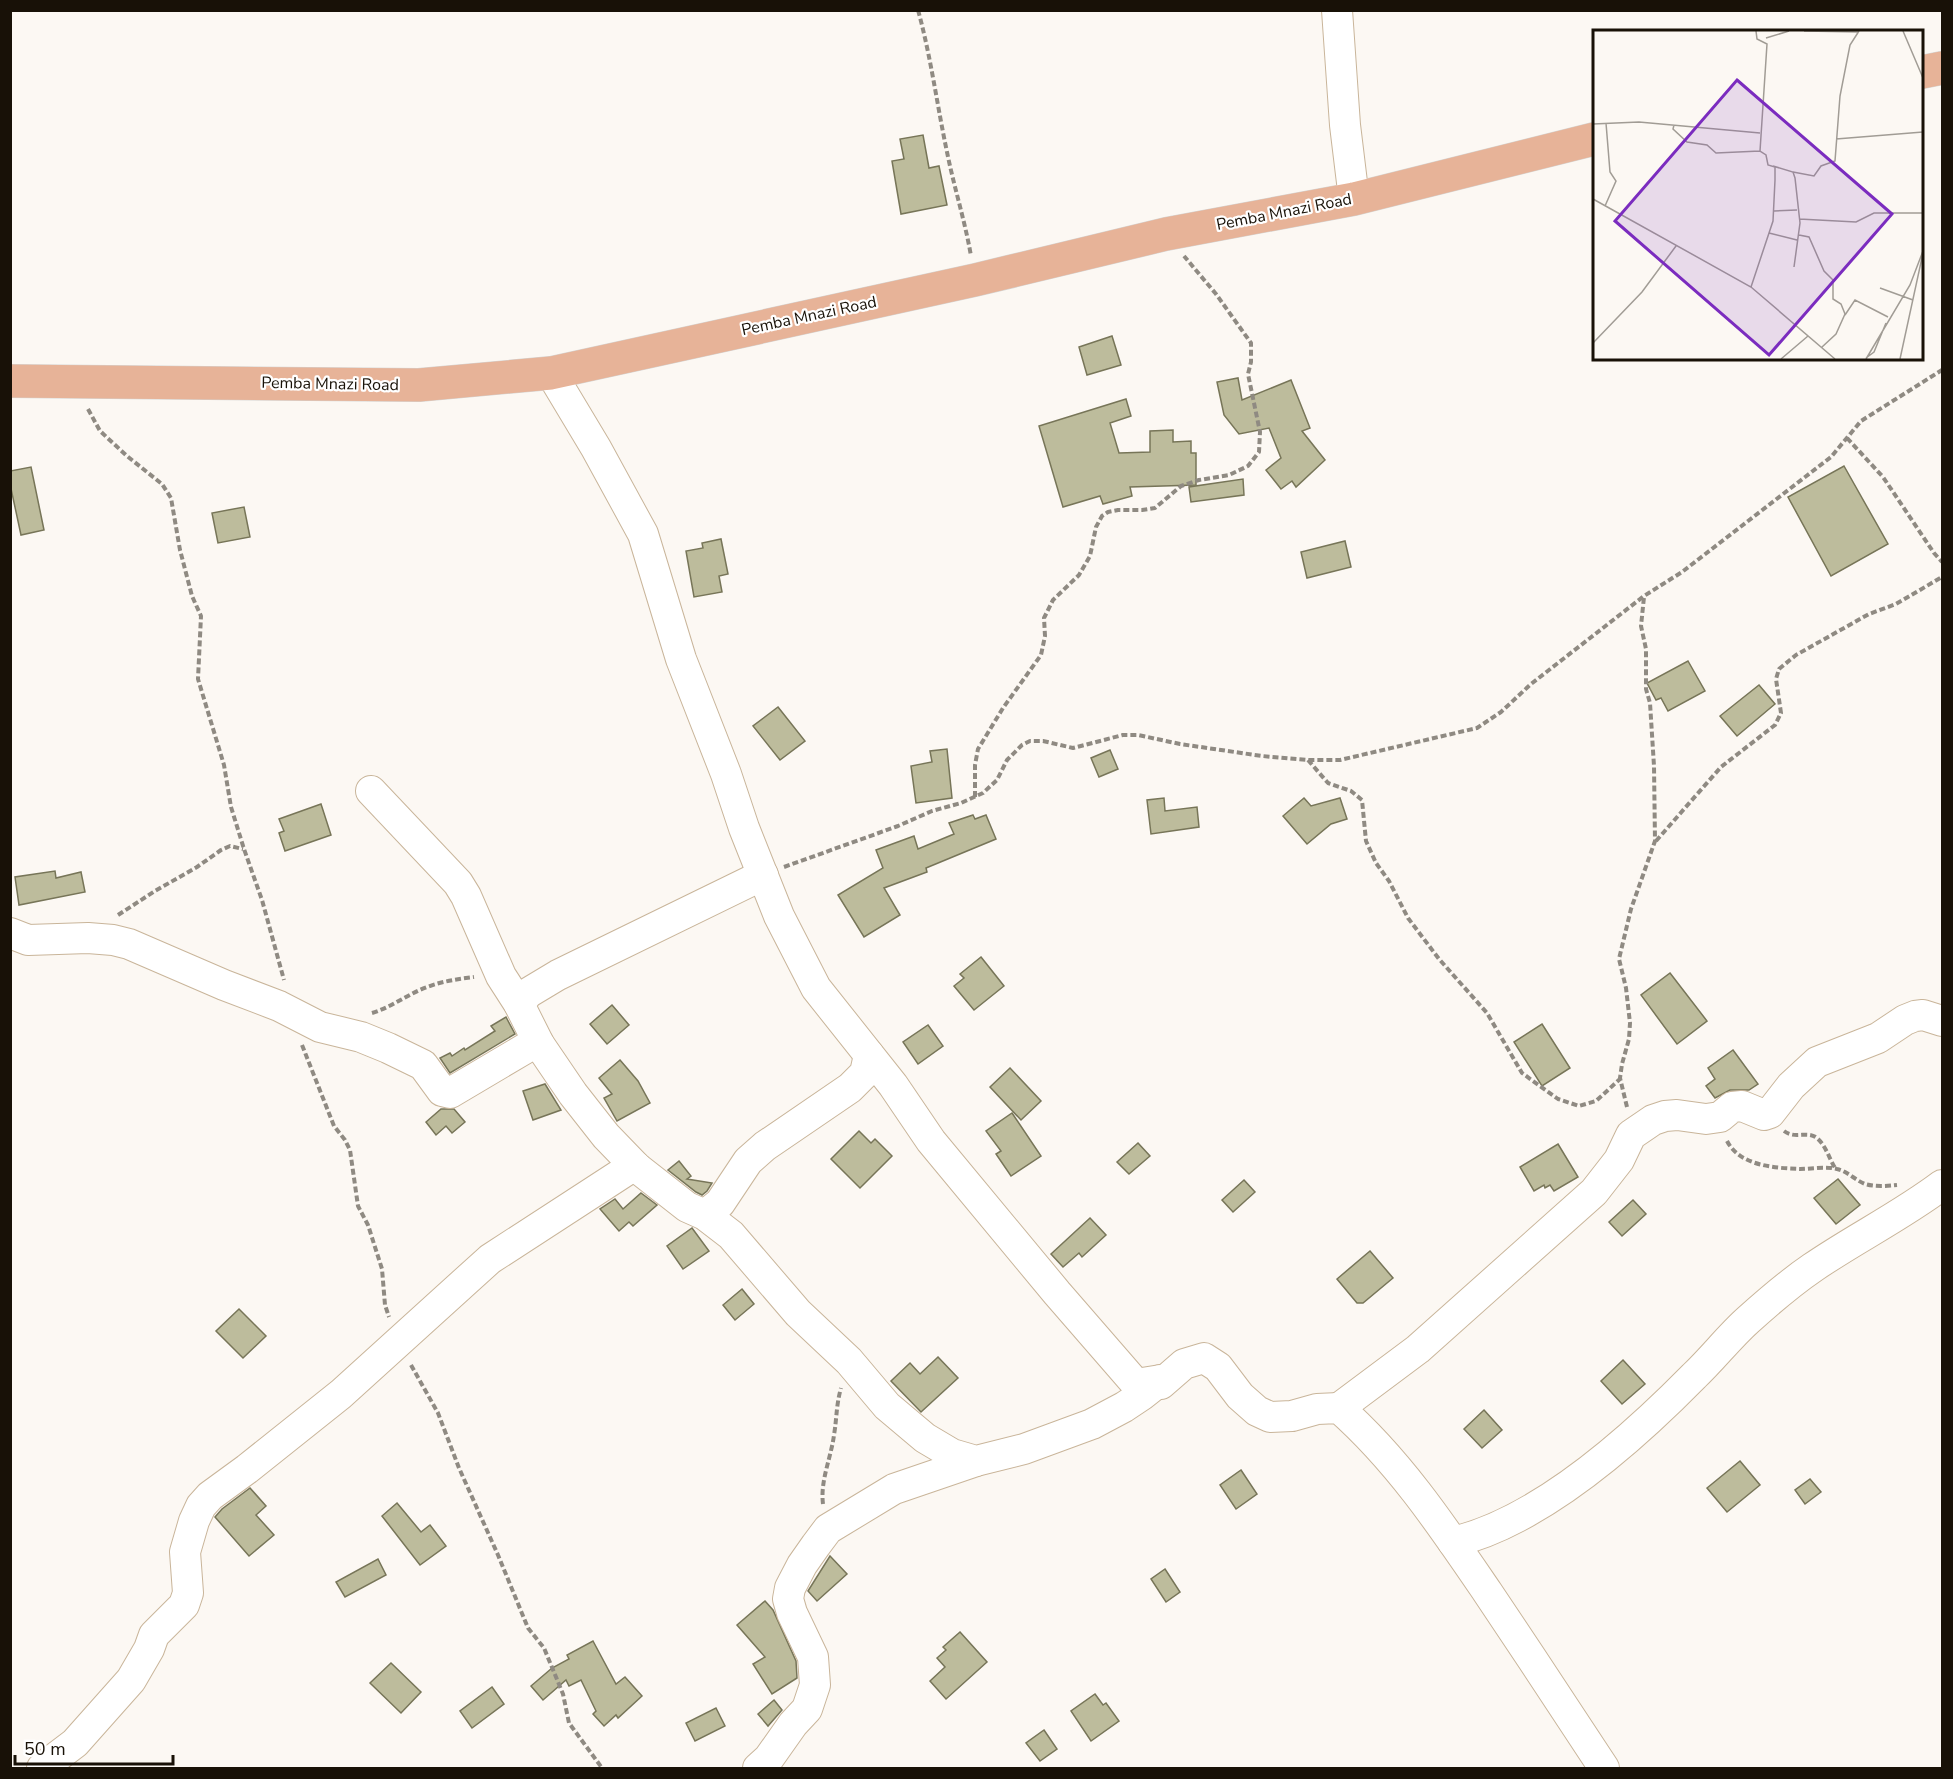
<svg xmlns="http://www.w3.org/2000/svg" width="1953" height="1779" font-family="'Nunito Sans',sans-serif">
<rect width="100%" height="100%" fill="#fcf8f3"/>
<g fill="#bdbc9c" stroke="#777558" stroke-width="1.5">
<path d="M 923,135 L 929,168 L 939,166 L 947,205 L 901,214 L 892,161 L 904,159 L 900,139 Z"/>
<path d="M 1112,336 L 1121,365 L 1087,375 L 1079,347 Z"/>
<path d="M 1238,378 L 1242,400 L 1291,380 L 1310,428 L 1302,431 L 1325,460 L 1296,487 L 1292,481 L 1281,489 L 1266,470 L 1281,458 L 1269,428 L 1239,434 L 1224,415 L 1217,382 Z"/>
<path d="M 1126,399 L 1131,416 L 1110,423 L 1119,453 L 1150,452 L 1150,431 L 1173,430 L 1173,442 L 1191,441 L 1191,453 L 1196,453 L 1196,485 L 1130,487 L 1132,496 L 1103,504 L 1100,496 L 1063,507 L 1039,426 Z"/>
<path d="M 1844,466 L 1888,544 L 1831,576 L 1788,497 Z"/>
<path d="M 31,467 L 44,530 L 21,535 L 10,484 L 10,471 Z"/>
<path d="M 1243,479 L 1244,495 L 1191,502 L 1189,487 Z"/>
<path d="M 244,507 L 250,537 L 218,543 L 212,513 Z"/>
<path d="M 721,539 L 728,574 L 719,576 L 722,592 L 694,597 L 686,551 L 703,548 L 702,543 Z"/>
<path d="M 1345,541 L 1351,567 L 1307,578 L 1301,552 Z"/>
<path d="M 1688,661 L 1705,691 L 1668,711 L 1661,698 L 1656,700 L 1647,683 Z"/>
<path d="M 1759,685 L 1775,704 L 1737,736 L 1720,716 Z"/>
<path d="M 778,707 L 805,741 L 780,760 L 753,726 Z"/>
<path d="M 947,749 L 952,798 L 916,803 L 911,766 L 932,762 L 930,751 Z"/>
<path d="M 1110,750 L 1118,769 L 1099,777 L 1091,758 Z"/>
<path d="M 1164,798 L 1165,811 L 1197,807 L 1199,827 L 1151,834 L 1147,800 Z"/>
<path d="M 1304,798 L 1311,806 L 1340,798 L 1347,819 L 1331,824 L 1307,844 L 1283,816 Z"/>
<path d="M 321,804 L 331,835 L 285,851 L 279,833 L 284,831 L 279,819 Z"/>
<path d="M 973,815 L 975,819 L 986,815 L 996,839 L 926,868 L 927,872 L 884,888 L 900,915 L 864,937 L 838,895 L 883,868 L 876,850 L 914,836 L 918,849 L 954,834 L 949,823 Z"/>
<path d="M 55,871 L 56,878 L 81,872 L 85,892 L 19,905 L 15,877 Z"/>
<path d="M 981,957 L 1004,986 L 974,1010 L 954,986 L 964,978 L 960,974 Z"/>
<path d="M 1670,973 L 1707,1021 L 1677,1044 L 1641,995 Z"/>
<path d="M 612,1005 L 629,1025 L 607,1044 L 590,1024 Z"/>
<path d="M 506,1017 L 515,1034 L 450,1073 L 440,1058 L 450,1053 L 452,1056 L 464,1048 L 465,1050 L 495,1031 L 491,1026 Z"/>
<path d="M 1542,1024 L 1570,1068 L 1542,1086 L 1514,1042 Z"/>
<path d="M 928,1025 L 943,1046 L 918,1064 L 903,1042 Z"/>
<path d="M 1733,1050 L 1758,1084 L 1749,1090 L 1730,1090 L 1715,1098 L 1706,1086 L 1715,1079 L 1708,1068 Z"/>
<path d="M 620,1060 L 638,1081 L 650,1103 L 617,1121 L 604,1098 L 612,1094 L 599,1078 Z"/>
<path d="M 1010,1068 L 1041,1101 L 1021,1120 L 990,1087 Z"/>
<path d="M 545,1084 L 561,1110 L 533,1120 L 523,1091 Z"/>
<path d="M 441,1109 L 454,1109 L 465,1122 L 452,1133 L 446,1126 L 436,1135 L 426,1122 Z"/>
<path d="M 1012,1113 L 1041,1156 L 1011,1176 L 996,1154 L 1001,1151 L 986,1131 Z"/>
<path d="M 859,1131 L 871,1143 L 875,1139 L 892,1156 L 860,1188 L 831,1159 Z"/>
<path d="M 1138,1143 L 1150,1156 L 1129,1174 L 1117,1162 Z"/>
<path d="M 1558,1144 L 1578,1177 L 1554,1191 L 1550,1185 L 1545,1188 L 1544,1185 L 1534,1191 L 1520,1167 Z"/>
<path d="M 679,1161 L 691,1176 L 687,1179 L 712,1183 L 707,1191 L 702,1195 L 696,1192 L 668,1170 Z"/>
<path d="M 1838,1179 L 1860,1205 L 1836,1224 L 1814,1198 Z"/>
<path d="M 1244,1180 L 1255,1192 L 1233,1212 L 1222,1200 Z"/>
<path d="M 641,1193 L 657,1205 L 633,1226 L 629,1222 L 619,1231 L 600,1209 L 615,1199 L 623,1209 Z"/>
<path d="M 1633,1200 L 1646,1214 L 1622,1236 L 1609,1222 Z"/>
<path d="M 1090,1218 L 1106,1235 L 1082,1257 L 1079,1253 L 1063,1267 L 1051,1254 Z"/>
<path d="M 692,1228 L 709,1251 L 683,1269 L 667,1246 Z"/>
<path d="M 1370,1251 L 1393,1278 L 1363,1303 L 1357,1303 L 1337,1279 Z"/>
<path d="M 742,1289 L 754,1304 L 735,1320 L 723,1305 Z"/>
<path d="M 239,1309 L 266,1336 L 243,1358 L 216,1331 Z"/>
<path d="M 938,1357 L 958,1378 L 921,1412 L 891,1381 L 910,1363 L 920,1374 Z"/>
<path d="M 1623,1360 L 1645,1384 L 1622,1404 L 1601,1381 Z"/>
<path d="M 1484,1410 L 1502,1430 L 1482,1448 L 1464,1429 Z"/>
<path d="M 1740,1461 L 1760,1485 L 1727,1512 L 1707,1488 Z"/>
<path d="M 1241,1470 L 1257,1494 L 1236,1509 L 1220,1485 Z"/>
<path d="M 1810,1479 L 1821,1492 L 1805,1504 L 1795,1490 Z"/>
<path d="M 250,1488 L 266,1506 L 256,1515 L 274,1535 L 249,1556 L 215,1517 L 222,1509 Z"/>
<path d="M 397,1503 L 421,1532 L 430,1525 L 446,1546 L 420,1565 L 382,1516 Z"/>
<path d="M 830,1556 L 847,1574 L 817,1601 L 808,1591 Z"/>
<path d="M 378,1559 L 386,1575 L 345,1597 L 336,1582 Z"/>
<path d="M 1165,1569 L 1180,1592 L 1166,1602 L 1151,1579 Z"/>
<path d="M 765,1601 L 773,1610 L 796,1661 L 797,1678 L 772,1694 L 753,1664 L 765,1657 L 737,1625 Z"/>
<path d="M 960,1632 L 987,1662 L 946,1699 L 930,1681 L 945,1667 L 937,1658 L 946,1650 L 943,1647 Z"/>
<path d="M 593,1641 L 616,1684 L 625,1677 L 642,1696 L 618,1718 L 616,1715 L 604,1726 L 593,1714 L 596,1711 L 581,1680 L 569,1686 L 566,1680 L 543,1700 L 531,1686 L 552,1668 L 569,1659 L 567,1655 Z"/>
<path d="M 391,1663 L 421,1692 L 401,1713 L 370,1683 Z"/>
<path d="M 492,1687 L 504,1704 L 472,1728 L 460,1711 Z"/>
<path d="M 1095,1694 L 1103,1705 L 1106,1703 L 1119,1721 L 1091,1741 L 1071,1711 Z"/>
<path d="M 774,1700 L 782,1710 L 768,1726 L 758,1714 Z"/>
<path d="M 716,1708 L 725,1726 L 695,1741 L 686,1723 Z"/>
<path d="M 1044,1730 L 1057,1749 L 1040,1761 L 1026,1743 Z"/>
</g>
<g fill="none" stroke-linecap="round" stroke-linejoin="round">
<g stroke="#c9b59a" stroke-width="32">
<g id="minor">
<path d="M 1337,10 L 1345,125 L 1354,199"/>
<path d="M 551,373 L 596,448 L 643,534 L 681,659 L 726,774 L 744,828 L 779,916 L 816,988 L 893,1085 L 931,1141 L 1057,1293 L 1136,1384 L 1161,1380 L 1161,1384 L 1184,1364 L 1204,1358 L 1218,1367 L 1240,1396 L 1257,1411 L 1270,1417 L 1292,1416 L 1317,1409 L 1339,1408 C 1399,1461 1443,1527 1488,1593 C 1527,1651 1566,1710 1604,1768"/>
<path d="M 371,791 L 458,883 L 466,896 L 501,976 L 519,1004 L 539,1044 L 573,1094 L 606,1136 L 636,1167 L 687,1207 L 705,1215 L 731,1235 L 798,1313 L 849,1361 L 887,1406 L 925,1438 L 952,1454 L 976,1461 L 1024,1449 L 1092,1424 L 1124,1407 L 1142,1395 L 1161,1380"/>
<path d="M 10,933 L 28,940 L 88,938 L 113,940 L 129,944 L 224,985 L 279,1006 L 320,1027 L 361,1037 L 388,1048 L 423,1065 L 442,1091 L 450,1093 L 526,1048 L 539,1044"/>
<path d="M 519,1004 L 528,993 L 558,975 L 763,875"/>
<path d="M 705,1215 L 720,1203 L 748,1161 L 765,1146 L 850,1088 L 865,1073 L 869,1055"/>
<path d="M 1339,1408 L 1418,1349 L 1594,1192 L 1619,1160 L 1631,1135 L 1653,1120 L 1665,1116 L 1677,1115 L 1706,1119 L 1720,1117 L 1732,1107 L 1742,1106 L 1764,1115 L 1770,1113 L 1791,1086 L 1817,1062 L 1878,1038 L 1905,1020 L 1915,1016 L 1923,1015 L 1942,1021"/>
<path d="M 1453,1542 C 1539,1522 1633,1438 1694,1376 C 1713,1358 1729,1337 1748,1320 C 1768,1302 1790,1283 1812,1268 C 1854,1239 1901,1216 1942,1185"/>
<path d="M 42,1768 L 75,1743 L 131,1680 L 149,1649 L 154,1635 L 184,1605 L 188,1593 L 185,1552 L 194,1521 L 201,1506 L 210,1496 L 247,1469 L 341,1394 L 490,1259 L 627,1170 L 636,1167"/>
<path d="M 758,1768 L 769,1758 L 793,1724 L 807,1709 L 815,1685 L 813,1657 L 792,1613 L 788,1599 L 790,1588 L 802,1565 L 816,1545 L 828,1529 L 894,1489 L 976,1461"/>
</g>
</g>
<g stroke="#d5d4d2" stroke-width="34">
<g id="major">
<path d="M 1922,72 L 1942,68"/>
<path d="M 10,381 L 419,385 L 551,373 L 975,280 L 1166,234 L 1354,199 L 1594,139"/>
</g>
</g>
<g stroke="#8f8a82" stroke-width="4" stroke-dasharray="6 3" stroke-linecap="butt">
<path d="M 918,10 C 931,57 937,105 947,152 C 954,187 965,221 971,256"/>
<path d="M 88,409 L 100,431 L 127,456 L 162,484 L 171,498 L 180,550 L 192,596 L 201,616 L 198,679 L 224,765 L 231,807 L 244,849 L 262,900 L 284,980"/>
<path d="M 1847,438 L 1883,477 L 1934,553 L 1942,562"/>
<path d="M 1308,760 L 1328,783 L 1351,791 L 1362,800 L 1366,841 L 1376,863 L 1389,881 L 1408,918 L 1439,959 L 1487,1013 L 1522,1073 L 1558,1099 L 1579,1106 L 1596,1101 L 1620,1079"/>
<path d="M 975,797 L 975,765 L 978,749 L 1003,708 L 1041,655 L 1045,636 L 1044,618 L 1053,600 L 1079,575 L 1090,556 L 1096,527 L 1102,516 L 1108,512 L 1118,510 L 1142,510 L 1155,508 L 1181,486 L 1199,480 L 1229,475 L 1248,466 L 1259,452 L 1260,432 L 1248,374 L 1251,362 L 1251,343 L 1216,294 L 1184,256"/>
<path d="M 1656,841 L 1721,767 L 1775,725 L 1781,713 L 1776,679 L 1779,669 L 1796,655 L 1869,614 L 1896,604 L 1942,577"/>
<path d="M 784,867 L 898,826 L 932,811 L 961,803 L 983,793 L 997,780 L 1007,760 L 1022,745 L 1030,741 L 1043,741 L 1073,748 L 1123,735 L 1138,735 L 1180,744 L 1262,756 L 1308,760 L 1340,760 L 1477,728 L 1501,712 L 1531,684 L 1644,596 L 1682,572 L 1831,457 L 1861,421 L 1942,370"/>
<path d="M 118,915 L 155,891 L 197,867 L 221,850 L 230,846 L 243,849"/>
<path d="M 372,1013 C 392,1007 408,994 427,987 C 443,981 458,979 474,977"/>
<path d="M 302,1045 L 334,1126 L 345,1140 L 350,1150 L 358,1206 L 368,1225 L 382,1269 L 385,1305 L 389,1317"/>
<path d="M 1627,1107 L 1620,1078 L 1622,1064 L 1629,1039 L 1630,1023 L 1626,988 L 1619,959 L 1631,909 L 1655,841 L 1654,766 L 1650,703 L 1646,689 L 1646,649 L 1641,626 L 1644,597"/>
<path d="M 1784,1131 C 1796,1140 1807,1130 1817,1138 C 1826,1146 1829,1158 1835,1168"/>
<path d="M 1727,1141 C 1740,1166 1774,1168 1800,1169 C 1812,1169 1825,1166 1837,1169 C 1847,1171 1855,1180 1865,1184 C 1875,1187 1887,1186 1897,1185"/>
<path d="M 411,1365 L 438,1413 L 459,1468 L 498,1555 L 528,1628 L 544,1648 L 563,1694 L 569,1723 L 602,1768"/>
<path d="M 823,1504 C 820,1481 831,1458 834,1435 C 837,1417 836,1406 841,1388"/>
</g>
<use href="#minor" stroke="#fff" stroke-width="30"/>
<use href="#major" stroke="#e7b398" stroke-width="33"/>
</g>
<g text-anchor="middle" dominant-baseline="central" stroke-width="4.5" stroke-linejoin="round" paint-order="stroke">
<g font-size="16" fill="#181107" stroke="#fff">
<text transform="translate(1284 212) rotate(-11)">Pemba Mnazi Road</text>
<text transform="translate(809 316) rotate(-12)">Pemba Mnazi Road</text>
<text transform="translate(330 384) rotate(1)">Pemba Mnazi Road</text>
</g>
</g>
<g transform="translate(1593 30)">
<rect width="330" height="330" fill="#fcf8f3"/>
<path fill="none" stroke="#a19c95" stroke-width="1.5" d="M 211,1 L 266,2M 310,1 L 330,48M 173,8 L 196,1M 0,94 L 46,92 L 167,103M 81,95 L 80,99 L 94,112 L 114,115 L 123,123 L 167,121M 243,109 L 330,102M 180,136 L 200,142 L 202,148 L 207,193 L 201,237M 200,142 L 221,146 L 228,136 L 242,131 L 247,66 L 257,15 L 266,1M 0,169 L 158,257 L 242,329M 12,176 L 23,151 L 17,142 L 13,93M 181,181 L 204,180M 206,189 L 263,192 L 281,183 L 330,183M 176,203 L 204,210M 206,205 L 216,207 L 231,241 L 240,250 L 240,269 L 248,274 L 252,284 L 243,304 L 229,317M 158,257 L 180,191 L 182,150 L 182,137 L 175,135 L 173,125 L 167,121 L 174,14 L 164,9 L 163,1M 287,258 L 320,270M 252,285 L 262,270 L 295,287M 0,313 L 49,262 L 83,216M 273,328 L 281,322 L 293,293M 188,329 L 215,306M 273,329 L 317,255 L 330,221M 307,329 L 330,223"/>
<path fill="#7b2cbf" fill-opacity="0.15" stroke="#7b2cbf" stroke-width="3" d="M 144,50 L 299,184 L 176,325 L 22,191 Z"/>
<rect width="330" height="330" fill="none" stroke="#181107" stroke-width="3"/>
</g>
<rect width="1953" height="1779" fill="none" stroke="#181107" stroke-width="24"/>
<path d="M15 1755v9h158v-9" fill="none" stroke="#181107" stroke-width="3"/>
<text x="24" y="1755" font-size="18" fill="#181107" stroke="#ffffff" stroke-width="4.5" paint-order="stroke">50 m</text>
</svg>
